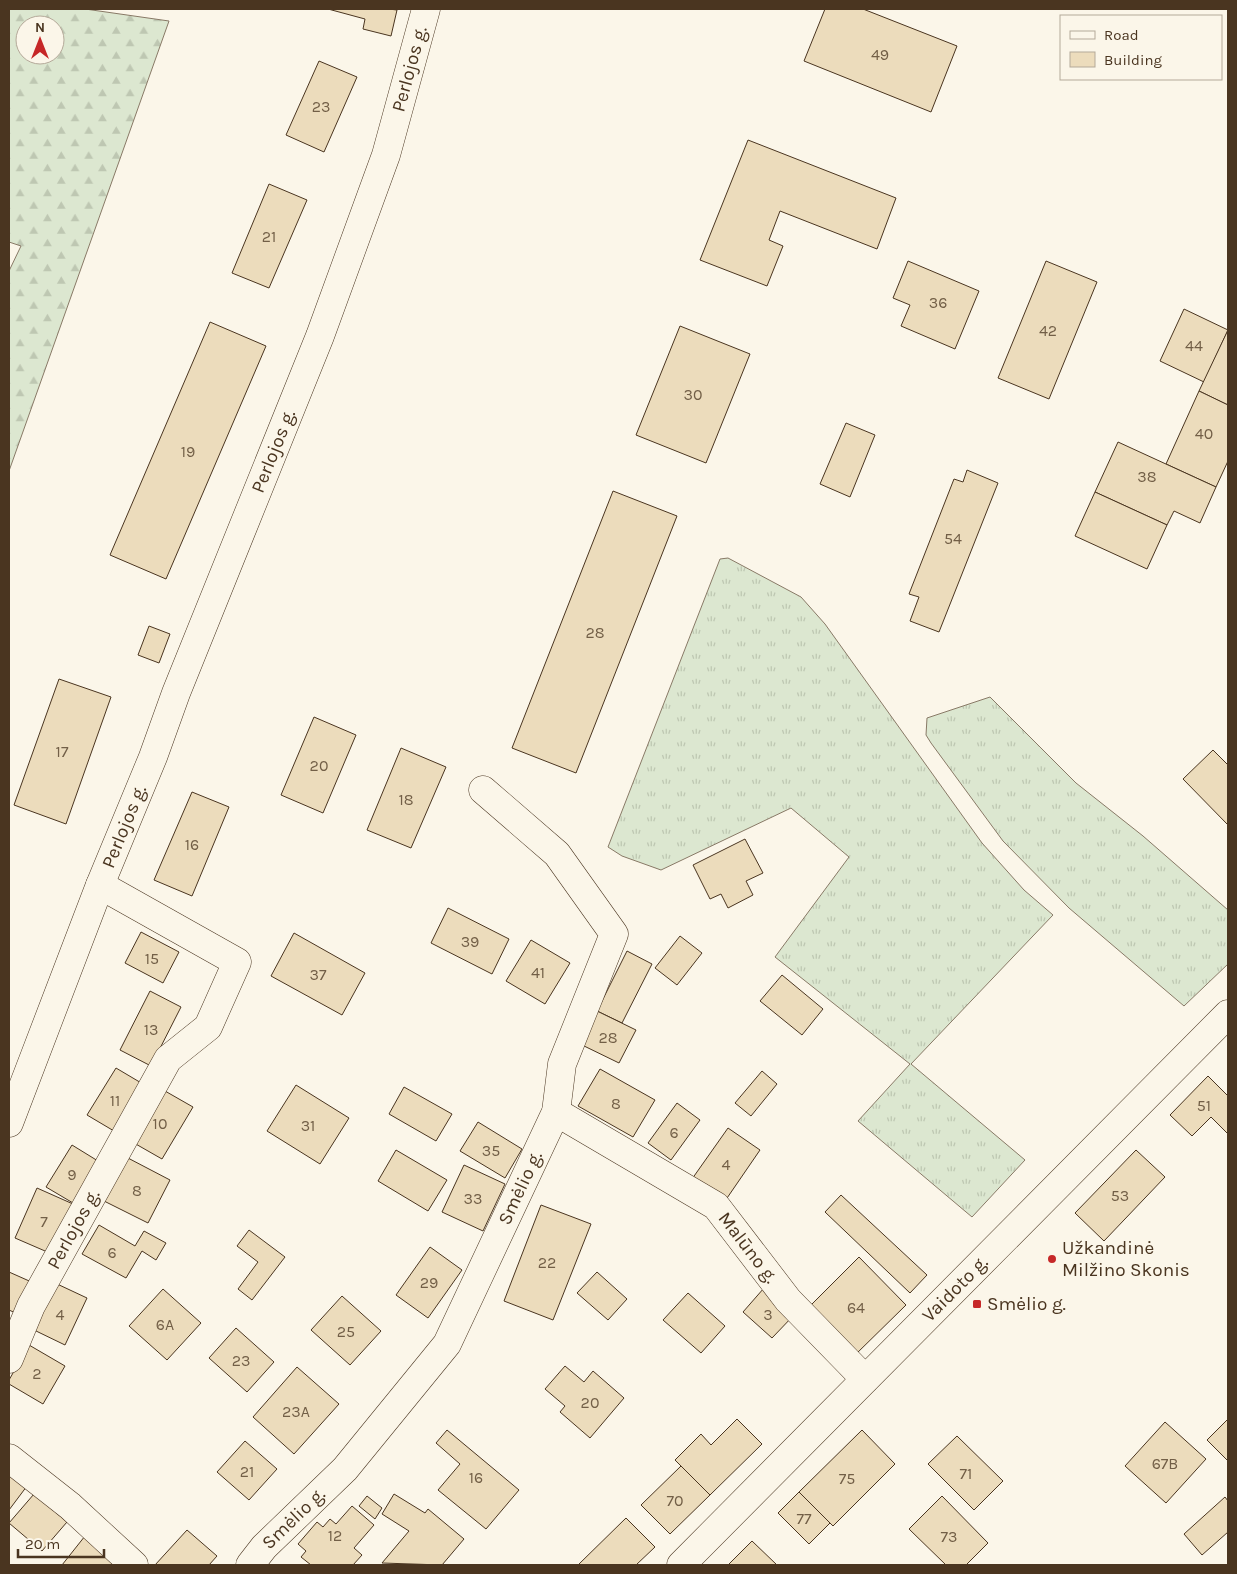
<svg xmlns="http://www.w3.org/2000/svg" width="1237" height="1574" font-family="Karla,sans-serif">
<defs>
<pattern id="grass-tufts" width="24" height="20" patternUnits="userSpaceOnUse" patternTransform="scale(1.25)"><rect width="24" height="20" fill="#dce7d0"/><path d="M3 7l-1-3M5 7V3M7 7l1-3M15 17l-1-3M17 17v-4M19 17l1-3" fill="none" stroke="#bec7b2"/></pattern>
<pattern id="forest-firs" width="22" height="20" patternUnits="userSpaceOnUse" patternTransform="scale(1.25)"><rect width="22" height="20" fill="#dce7d0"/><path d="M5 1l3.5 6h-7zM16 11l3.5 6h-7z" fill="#bec7b2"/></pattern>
</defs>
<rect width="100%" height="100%" fill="#fbf6e9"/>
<g fill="url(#grass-tufts)" stroke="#887966">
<path d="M 728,558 L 801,597 L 825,624 L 982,843 L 1024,890 L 1053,915 L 911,1064 L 1025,1160 L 972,1217 L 858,1121 L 910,1064 L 775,957 L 849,857 L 791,808 L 661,870 L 622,856 L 608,847 L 720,559 Z"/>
<path d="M 990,697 L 1076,783 L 1143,836 L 1228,910 L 1228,964 L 1184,1006 L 1069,908 L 1003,841 L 931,743 L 926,735 L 927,718 Z"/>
</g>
<path fill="url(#forest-firs)" stroke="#887966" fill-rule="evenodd" d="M 9,9 L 85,9 L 169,21 L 9,471 L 9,271 L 21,246 L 9,242 ZM 25,25 L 55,25 L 55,55 L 25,55 Z"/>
<g fill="#ecdcbc" stroke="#4a3520">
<path d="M 328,9 L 389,9 L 397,10 L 391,36 L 363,29 L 365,19 Z"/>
<path d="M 825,9 L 863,9 L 957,46 L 931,112 L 804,61 Z"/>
<path d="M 319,61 L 357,77 L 324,152 L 286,135 Z"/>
<path d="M 748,140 L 896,198 L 877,249 L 780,211 L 769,240 L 783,246 L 767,286 L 700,260 Z"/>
<path d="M 269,184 L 307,200 L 269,288 L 232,273 Z"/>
<path d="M 908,261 L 979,291 L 955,349 L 901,326 L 910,305 L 893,298 Z"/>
<path d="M 1046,261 L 1097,282 L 1049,399 L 998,378 Z"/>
<path d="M 1184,309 L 1228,330 L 1204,382 L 1160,361 Z"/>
<path d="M 210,322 L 266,346 L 166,579 L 110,555 Z"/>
<path d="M 680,326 L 750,354 L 706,463 L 636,435 Z"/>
<path d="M 1228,330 L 1228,405 L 1199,391 Z"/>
<path d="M 1199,391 L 1228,405 L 1228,461 L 1216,487 L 1166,464 Z"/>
<path d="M 846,423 L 875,435 L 850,497 L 820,484 Z"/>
<path d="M 1118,442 L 1216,487 L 1200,523 L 1174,511 L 1167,525 L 1095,492 Z"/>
<path d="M 967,470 L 998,483 L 939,632 L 910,621 L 919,597 L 909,594 L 954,479 L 963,482 Z"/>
<path d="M 613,491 L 677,516 L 576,773 L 512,748 Z"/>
<path d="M 1095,492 L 1167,525 L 1147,569 L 1075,536 Z"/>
<path d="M 149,626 L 170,634 L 159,663 L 138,655 Z"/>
<path d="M 59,679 L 111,697 L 66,824 L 14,805 Z"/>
<path d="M 314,717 L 356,735 L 323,813 L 281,795 Z"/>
<path d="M 401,748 L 446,767 L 411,848 L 367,830 Z"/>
<path d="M 1213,750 L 1228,765 L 1228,825 L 1183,779 Z"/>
<path d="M 192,792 L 229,807 L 192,896 L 154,880 Z"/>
<path d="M 745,839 L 763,873 L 746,881 L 753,895 L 728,908 L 721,894 L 710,899 L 693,865 Z"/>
<path d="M 448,908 L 509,939 L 492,974 L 431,943 Z"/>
<path d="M 141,932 L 179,952 L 163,983 L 125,963 Z"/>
<path d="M 294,933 L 365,973 L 342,1015 L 271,976 Z"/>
<path d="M 680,936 L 702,953 L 677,985 L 655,968 Z"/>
<path d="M 531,940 L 570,963 L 545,1004 L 506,981 Z"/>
<path d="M 627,951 L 652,964 L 622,1023 L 597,1011 Z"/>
<path d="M 782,975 L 823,1009 L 802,1035 L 760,1001 Z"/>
<path d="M 150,991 L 181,1007 L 151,1066 L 120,1050 Z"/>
<path d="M 597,1011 L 636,1030 L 619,1063 L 580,1044 Z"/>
<path d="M 116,1068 L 143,1084 L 114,1131 L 87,1115 Z"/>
<path d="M 600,1069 L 655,1100 L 633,1137 L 578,1106 Z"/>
<path d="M 762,1071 L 777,1084 L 751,1116 L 735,1103 Z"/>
<path d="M 1208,1076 L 1228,1096 L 1228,1134 L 1211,1117 L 1192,1136 L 1170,1115 Z"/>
<path d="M 296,1085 L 349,1118 L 320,1164 L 267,1131 Z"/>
<path d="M 158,1087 L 193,1107 L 162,1159 L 127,1139 Z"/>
<path d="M 404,1087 L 452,1114 L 436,1141 L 389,1114 Z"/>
<path d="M 677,1103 L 700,1120 L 671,1160 L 648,1143 Z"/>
<path d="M 478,1122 L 522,1149 L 505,1178 L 460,1151 Z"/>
<path d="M 728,1128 L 760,1150 L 725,1201 L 692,1179 Z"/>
<path d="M 72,1145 L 98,1161 L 73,1203 L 46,1187 Z"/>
<path d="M 396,1150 L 447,1180 L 428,1211 L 378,1181 Z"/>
<path d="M 1136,1150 L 1165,1177 L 1104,1241 L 1075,1213 Z"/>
<path d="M 126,1157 L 170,1180 L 148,1223 L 104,1201 Z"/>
<path d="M 464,1165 L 505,1184 L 483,1231 L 442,1212 Z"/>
<path d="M 37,1188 L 73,1204 L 52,1254 L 15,1238 Z"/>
<path d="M 841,1195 L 927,1275 L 910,1293 L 825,1212 Z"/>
<path d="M 541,1205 L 591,1224 L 553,1320 L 504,1301 Z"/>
<path d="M 99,1225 L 135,1246 L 144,1231 L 166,1243 L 156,1260 L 142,1251 L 126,1278 L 82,1254 Z"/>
<path d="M 249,1230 L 285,1257 L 252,1300 L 238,1289 L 258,1262 L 237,1246 Z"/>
<path d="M 430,1247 L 462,1270 L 428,1318 L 396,1295 Z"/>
<path d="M 859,1257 L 906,1305 L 854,1356 L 807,1309 Z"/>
<path d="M 9,1272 L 36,1284 L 22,1316 L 9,1310 Z"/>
<path d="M 597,1272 L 627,1299 L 608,1320 L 577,1293 Z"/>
<path d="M 55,1283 L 87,1298 L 65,1345 L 34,1330 Z"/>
<path d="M 764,1288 L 794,1315 L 772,1338 L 743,1312 Z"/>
<path d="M 163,1289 L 201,1323 L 167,1360 L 129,1326 Z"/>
<path d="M 688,1293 L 725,1326 L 701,1353 L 663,1320 Z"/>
<path d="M 342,1296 L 381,1331 L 350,1365 L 311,1330 Z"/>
<path d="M 236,1328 L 274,1362 L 247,1392 L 209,1358 Z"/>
<path d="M 29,1345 L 65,1366 L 43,1404 L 9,1384 L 9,1380 Z"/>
<path d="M 565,1366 L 584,1382 L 593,1371 L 624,1398 L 590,1438 L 560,1412 L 565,1406 L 545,1389 Z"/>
<path d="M 297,1367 L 339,1404 L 294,1454 L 253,1417 Z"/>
<path d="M 737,1419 L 762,1444 L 710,1495 L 675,1460 L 701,1434 L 711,1445 Z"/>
<path d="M 1228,1419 L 1228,1461 L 1207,1440 Z"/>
<path d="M 1165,1422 L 1206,1459 L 1166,1503 L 1125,1466 Z"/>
<path d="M 447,1430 L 519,1490 L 486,1529 L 438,1490 L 460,1464 L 436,1443 Z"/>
<path d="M 862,1430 L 895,1464 L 833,1526 L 799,1492 Z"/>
<path d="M 957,1436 L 1003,1481 L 974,1510 L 928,1464 Z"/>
<path d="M 245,1441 L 277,1469 L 249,1500 L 217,1472 Z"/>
<path d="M 681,1466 L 710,1495 L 670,1534 L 641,1505 Z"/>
<path d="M 9,1472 L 27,1486 L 9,1510 Z"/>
<path d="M 799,1492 L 830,1523 L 809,1544 L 778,1513 Z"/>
<path d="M 34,1494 L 67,1522 L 42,1551 L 9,1523 Z"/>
<path d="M 394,1494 L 425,1513 L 428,1509 L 464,1539 L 442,1565 L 382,1563 L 409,1531 L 382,1514 Z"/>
<path d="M 367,1496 L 382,1508 L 375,1519 L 359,1506 Z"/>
<path d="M 942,1496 L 988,1543 L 966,1565 L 946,1565 L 909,1529 Z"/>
<path d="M 1225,1497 L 1228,1501 L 1228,1532 L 1202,1555 L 1184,1534 Z"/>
<path d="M 352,1506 L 374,1525 L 354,1548 L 362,1555 L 353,1565 L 311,1565 L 301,1557 L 306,1551 L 298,1544 L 317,1522 L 323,1527 L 330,1519 L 336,1524 Z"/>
<path d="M 626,1518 L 655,1547 L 636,1565 L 578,1565 Z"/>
<path d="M 187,1530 L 217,1556 L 209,1565 L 155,1565 Z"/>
<path d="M 85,1536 L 115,1560 L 110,1565 L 62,1565 Z"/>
<path d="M 752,1541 L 777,1565 L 728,1565 Z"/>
</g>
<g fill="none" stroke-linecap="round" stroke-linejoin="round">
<g stroke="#4a3520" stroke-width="29">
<g id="minor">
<path id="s1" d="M 556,1112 L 716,1206 L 788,1300 L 865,1379"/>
<path id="s2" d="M 9,1123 L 100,885 L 153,757 L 176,693 L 320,336 L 386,155 L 426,9"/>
<path id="s3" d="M 9,1359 L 31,1306 L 168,1059 L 208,1027 L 237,962 L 100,885"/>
<path d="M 9,1458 L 70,1506 L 134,1565"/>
<path id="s4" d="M 250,1565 L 264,1547 L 345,1469 L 447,1344 L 556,1112 L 562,1064 L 614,934 L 557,854 L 483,790"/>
</g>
</g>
<g stroke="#4a3520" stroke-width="29">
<g id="major">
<path id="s5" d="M 681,1565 L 1228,1014"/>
</g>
</g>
<use href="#minor" stroke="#fbf6e9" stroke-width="28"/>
<use href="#major" stroke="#fbf6e9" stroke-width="28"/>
</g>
<g fill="#c62828" stroke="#fbf6e9" stroke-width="2">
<circle cx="1052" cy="1259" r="5"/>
<rect x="972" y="1299" width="10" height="10" rx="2.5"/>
</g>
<g text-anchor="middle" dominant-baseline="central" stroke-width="4" stroke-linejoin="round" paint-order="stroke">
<g font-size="16" fill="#725f47">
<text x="880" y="54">49</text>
<text x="321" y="106">23</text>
<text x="269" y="236">21</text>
<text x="938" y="302">36</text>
<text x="1048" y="330">42</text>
<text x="1194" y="345">44</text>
<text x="693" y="394">30</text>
<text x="1204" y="433">40</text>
<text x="188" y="451">19</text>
<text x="1147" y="476">38</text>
<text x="953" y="538">54</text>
<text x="595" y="632">28</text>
<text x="62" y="751">17</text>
<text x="319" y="765">20</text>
<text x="406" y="799">18</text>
<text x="192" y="844">16</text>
<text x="470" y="941">39</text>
<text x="152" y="958">15</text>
<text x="538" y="972">41</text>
<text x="318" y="974">37</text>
<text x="151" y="1029">13</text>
<text x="608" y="1037">28</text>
<text x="115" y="1100">11</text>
<text x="616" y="1103">8</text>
<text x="1204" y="1105">51</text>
<text x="160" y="1123">10</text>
<text x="308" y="1125">31</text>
<text x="674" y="1132">6</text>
<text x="491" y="1150">35</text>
<text x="726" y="1164">4</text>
<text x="72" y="1174">9</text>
<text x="137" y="1190">8</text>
<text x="1120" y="1195">53</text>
<text x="473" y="1198">33</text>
<text x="44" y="1221">7</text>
<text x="112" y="1252">6</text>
<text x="547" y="1262">22</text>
<text x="429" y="1282">29</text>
<text x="856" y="1307">64</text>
<text x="60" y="1314">4</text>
<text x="768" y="1314">3</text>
<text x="165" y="1324">6A</text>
<text x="346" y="1331">25</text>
<text x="241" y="1360">23</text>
<text x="37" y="1373">2</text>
<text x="590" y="1402">20</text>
<text x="296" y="1411">23A</text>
<text x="1165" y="1463">67B</text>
<text x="247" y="1471">21</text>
<text x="966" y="1473">71</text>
<text x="476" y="1477">16</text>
<text x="847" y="1478">75</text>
<text x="675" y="1500">70</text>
<text x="804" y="1518">77</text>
<text x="335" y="1535">12</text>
<text x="949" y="1536">73</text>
</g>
<g font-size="19" fill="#4a3520" stroke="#fbf6e9">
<text stroke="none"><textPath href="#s2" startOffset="1128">Perlojos g.</textPath></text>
<text stroke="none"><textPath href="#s2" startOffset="722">Perlojos g.</textPath></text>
<text stroke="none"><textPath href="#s2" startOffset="318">Perlojos g.</textPath></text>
<text stroke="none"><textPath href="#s4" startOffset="469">Smėlio g.</textPath></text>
<text stroke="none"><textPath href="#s3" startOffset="145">Perlojos g.</textPath></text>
<text stroke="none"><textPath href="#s1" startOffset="238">Malūno g.</textPath></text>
<text stroke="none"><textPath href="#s5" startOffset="389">Vaidoto g.</textPath></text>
<text stroke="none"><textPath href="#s4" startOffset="64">Smėlio g.</textPath></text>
</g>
<g font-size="19" fill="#4a3520" stroke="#fbf6e9" text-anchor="start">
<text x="1062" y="1248">Užkandinė<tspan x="1062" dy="22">Milžino Skonis</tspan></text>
<text x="987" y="1304">Smėlio g.</text>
</g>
</g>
<rect width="1237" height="1574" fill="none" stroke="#4a3520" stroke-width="20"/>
<rect x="1060" y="15" width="162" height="65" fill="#fbf6e9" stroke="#b4a999"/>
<rect x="1070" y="31" width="25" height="8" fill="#fbf6e9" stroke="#b4a999"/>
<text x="1104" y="40" font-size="15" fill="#4a3520">Road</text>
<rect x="1070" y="52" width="25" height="15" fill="#ecdcbc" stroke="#b4a999"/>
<text x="1104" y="65" font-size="15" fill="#4a3520">Building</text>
<g transform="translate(40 40)"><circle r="24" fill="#fbf6e9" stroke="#b4a999"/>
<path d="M0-4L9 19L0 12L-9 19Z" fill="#c62828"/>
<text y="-8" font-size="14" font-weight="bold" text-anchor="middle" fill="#4a3520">N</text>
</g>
<path d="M18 1549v8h86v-8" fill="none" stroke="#4a3520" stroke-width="2.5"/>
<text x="25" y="1549" font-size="15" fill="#4a3520" stroke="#fbf6e9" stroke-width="4" paint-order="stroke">20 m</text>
</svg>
